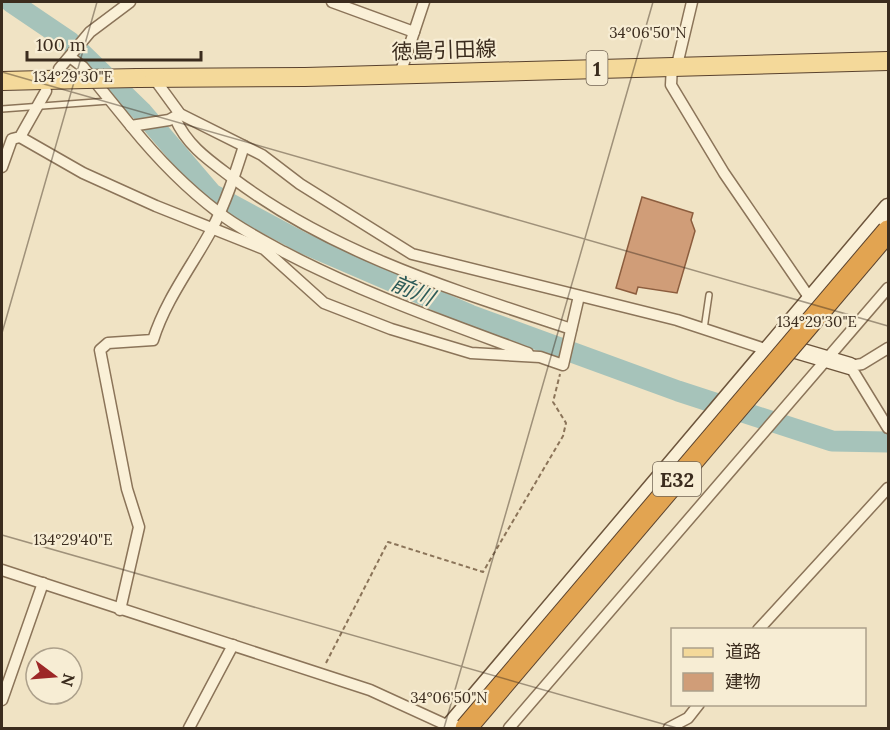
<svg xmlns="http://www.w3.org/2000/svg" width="890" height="730" font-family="Lora,'Noto Sans JP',serif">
<rect width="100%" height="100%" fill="#f0e3c4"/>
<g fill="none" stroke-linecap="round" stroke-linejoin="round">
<path stroke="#a6c3ba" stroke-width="21" d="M 11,2 L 70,42 L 142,112 L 212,194 L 303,243 L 470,315 L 678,391 L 832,441 L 888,442"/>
</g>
<path fill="#d09d78" stroke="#8c5d3e" stroke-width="1.5" d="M 642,197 L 693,213 L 691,220 L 695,231 L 677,293 L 638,287 L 636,294 L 616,288 Z"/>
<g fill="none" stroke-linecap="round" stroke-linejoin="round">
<g stroke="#8b7459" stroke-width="8">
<g id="lane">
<path d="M 2,109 L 109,101"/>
<path d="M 704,329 L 709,295"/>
</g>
</g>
<g stroke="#8b7459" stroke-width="13">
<g id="street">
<path d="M 332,2 L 414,32"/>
<path d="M 70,57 L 83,67 L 131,126 L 169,120 L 180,114"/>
<path d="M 672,65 L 671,85 L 724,173 L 811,300"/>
<path d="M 677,65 L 692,2"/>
<path d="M 59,69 L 90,32 L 130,2"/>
<path d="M 400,74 L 424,2"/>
<path d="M 153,77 L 180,114 L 262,155 L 300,184 L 412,254 L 677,320 L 768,350"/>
<path d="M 175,118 C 187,146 210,161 234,179 C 334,254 454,290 571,329"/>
<path d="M 131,126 C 157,158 185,187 218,212 C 238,228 262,240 284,252 C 362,293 445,322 528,353"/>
<path d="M 20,137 L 83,173 L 156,206 L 264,249 L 324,303 L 391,329 L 471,353 L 540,357 L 563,365 L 579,296"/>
<path d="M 2,167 L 12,139 L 20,137 L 46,91"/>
<path d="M 888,348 L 862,364 L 850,366 L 888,428"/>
<path d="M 2,570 L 370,690 L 453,728"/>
<path d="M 120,610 L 139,527 L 127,489 L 100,350 L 108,343 L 153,340 C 166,299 192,266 212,229 C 226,202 235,174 244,146"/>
<path d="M 758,630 L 888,488"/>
<path d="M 2,700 L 43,583"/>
<path d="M 189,728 L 233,645"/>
<path d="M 509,728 L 888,288"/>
<path d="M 669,728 L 688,718 L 699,704"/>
</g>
</g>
<g stroke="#6d553c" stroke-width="19">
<g id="secondary">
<path d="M 779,345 L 850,366"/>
<path d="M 448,728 L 888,207"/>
</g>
</g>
<g stroke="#59422e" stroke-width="20">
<g id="primary">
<path d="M 137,78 L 305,77 L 888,61"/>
<path d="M 2,81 L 86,79"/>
</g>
</g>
<path stroke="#8b7459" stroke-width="2" stroke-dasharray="4.5 3" stroke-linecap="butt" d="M 326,663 L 388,542 L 483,572 L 563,436 L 566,423 L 553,402 L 560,374"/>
<use href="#lane" stroke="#faf0d7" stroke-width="5"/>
<use href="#street" stroke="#faf0d7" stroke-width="10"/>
<use href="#secondary" stroke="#faf0d7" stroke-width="16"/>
<use href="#primary" stroke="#f4d99a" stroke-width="18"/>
<g stroke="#59422e" stroke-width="20" stroke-linecap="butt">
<path id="primary-bridge" d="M 86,79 L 137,78"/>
</g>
<g stroke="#59422e" stroke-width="23" stroke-linecap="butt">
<path id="highway-bridge" d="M 466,728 L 888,231"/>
</g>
<use href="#primary-bridge" stroke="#f4d99a" stroke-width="18"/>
<use href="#highway-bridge" stroke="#e2a451" stroke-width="21"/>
</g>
<path fill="none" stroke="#3b2c1e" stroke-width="1.5" stroke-opacity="0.45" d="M 2,72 L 888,326M 2,333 L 97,2M 2,535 L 677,728M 444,728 L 653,2"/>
<g text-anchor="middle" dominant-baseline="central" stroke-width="4.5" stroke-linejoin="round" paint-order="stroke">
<g fill="#f7edd4" stroke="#736655" stroke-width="1.5">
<rect x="586.5" y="51" width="21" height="34" rx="4.5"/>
<rect x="653" y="462" width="48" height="34" rx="4.5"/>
</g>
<g font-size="20" font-weight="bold" fill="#3b2c1e">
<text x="597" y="68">1</text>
<text x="677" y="479">E32</text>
</g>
<g font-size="21" fill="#3b2c1e" stroke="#f7edd4">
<text transform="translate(444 50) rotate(-2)">徳島引田線</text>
</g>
<g font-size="22" font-style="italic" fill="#2d5b58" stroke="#f7edd4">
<text transform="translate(413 290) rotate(23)">前川</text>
</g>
</g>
<g font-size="15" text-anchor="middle" fill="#3b2c1e" stroke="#f7edd4" stroke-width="4.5" stroke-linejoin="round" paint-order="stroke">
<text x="648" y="38">34°06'50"N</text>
<text x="73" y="82">134°29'30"E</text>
<text x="817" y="327">134°29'30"E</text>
<text x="73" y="545">134°29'40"E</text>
<text x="449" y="703">34°06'50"N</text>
</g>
<rect width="890" height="730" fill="none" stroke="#3b2c1e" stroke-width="6"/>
<rect x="671" y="628" width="195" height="78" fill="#f7edd4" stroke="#aca08b" stroke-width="1.5"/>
<rect x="683" y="648" width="30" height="9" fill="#f4d99a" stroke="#aca08b" stroke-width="1.5"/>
<text x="725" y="658" font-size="18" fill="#3b2c1e">道路</text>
<rect x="683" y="673" width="30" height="18" fill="#d09d78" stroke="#aca08b" stroke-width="1.5"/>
<text x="725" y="688" font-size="18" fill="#3b2c1e">建物</text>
<g transform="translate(54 676) rotate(106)"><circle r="28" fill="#f7edd4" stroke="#aca08b" stroke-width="1.5"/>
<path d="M0-4.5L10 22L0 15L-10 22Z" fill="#9d2727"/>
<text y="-9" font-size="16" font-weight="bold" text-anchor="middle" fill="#3b2c1e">N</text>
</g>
<path d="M27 51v9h174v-9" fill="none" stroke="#3b2c1e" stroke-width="3"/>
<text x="36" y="51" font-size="18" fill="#3b2c1e" stroke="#f7edd4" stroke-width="4.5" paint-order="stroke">100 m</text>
</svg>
